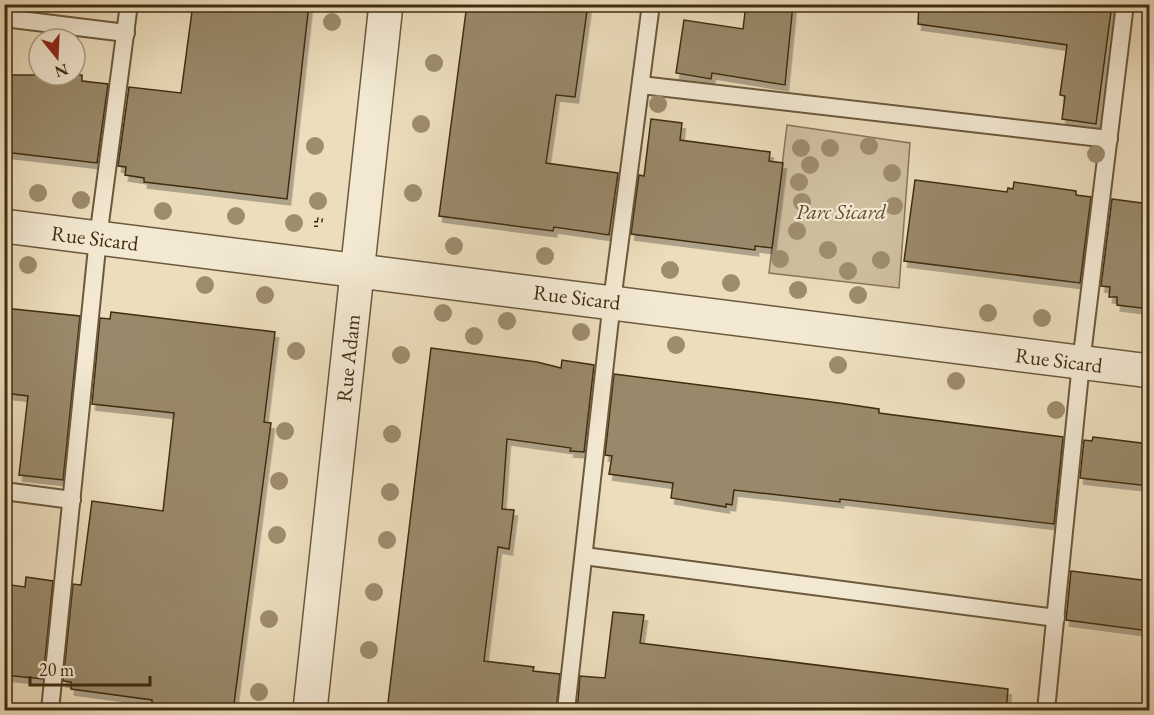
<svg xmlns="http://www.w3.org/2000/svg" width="1154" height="715" font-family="'EB Garamond',serif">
<defs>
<filter id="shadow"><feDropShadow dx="3.5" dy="6" stdDeviation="0" flood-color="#0004"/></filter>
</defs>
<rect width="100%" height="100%" fill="#ecddbc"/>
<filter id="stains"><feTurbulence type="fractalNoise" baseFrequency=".00333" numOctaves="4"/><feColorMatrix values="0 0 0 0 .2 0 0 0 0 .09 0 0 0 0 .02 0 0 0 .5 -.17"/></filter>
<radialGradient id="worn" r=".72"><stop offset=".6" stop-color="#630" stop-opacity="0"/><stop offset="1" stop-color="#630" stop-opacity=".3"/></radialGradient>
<path fill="#cfbf9f" stroke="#887658" stroke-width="1.5" d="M 787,125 L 910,143 L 899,288 L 769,273 Z"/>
<g fill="#99896a" stroke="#402d11" stroke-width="1.5" filter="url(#shadow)">
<path d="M 193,4 L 309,4 L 287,199 L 144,182 L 144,178 L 125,175 L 126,167 L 118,166 L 129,87 L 181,93 Z"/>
<path d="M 467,4 L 588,4 L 575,97 L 556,95 L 546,163 L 618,173 L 609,235 L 554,227 L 553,231 L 439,216 Z"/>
<path d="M 746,4 L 793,4 L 785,85 L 712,73 L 711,79 L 676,73 L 684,20 L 743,29 Z"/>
<path d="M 919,4 L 1112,4 L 1096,124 L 1062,119 L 1065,96 L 1060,95 L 1067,45 L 918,24 Z"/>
<path d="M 4,75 L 82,75 L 82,81 L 108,84 L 97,163 L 4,152 Z"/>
<path d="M 651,119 L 682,123 L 680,140 L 770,152 L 769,161 L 783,163 L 772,248 L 755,246 L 755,250 L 631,234 L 639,175 L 644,176 Z"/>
<path d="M 915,180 L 1007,192 L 1008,188 L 1013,189 L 1014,182 L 1076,191 L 1076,195 L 1091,197 L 1080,283 L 904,261 Z"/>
<path d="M 1112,199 L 1149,204 L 1149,309 L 1117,305 L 1117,297 L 1109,297 L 1110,287 L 1101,286 Z"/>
<path d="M 4,308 L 80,316 L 63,480 L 19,475 L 28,396 L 4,393 Z"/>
<path d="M 111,312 L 275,332 L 264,422 L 271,423 L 233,711 L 152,703 L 152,700 L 71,689 L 71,682 L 63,681 L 73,584 L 81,585 L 92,501 L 163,511 L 174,413 L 92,404 L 100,318 L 110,319 Z"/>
<path d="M 431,348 L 537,362 L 561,368 L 562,360 L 594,365 L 584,452 L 570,451 L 571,448 L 507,439 L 502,509 L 514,510 L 509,549 L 498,547 L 484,661 L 534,667 L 533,671 L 560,674 L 556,711 L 387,711 Z"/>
<path d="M 614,374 L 839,403 L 879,409 L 879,413 L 1063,437 L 1054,524 L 840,499 L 840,502 L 734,490 L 732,505 L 726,504 L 726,507 L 671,498 L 673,483 L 609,474 L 612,456 L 605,455 Z"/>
<path d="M 1093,437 L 1149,444 L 1149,486 L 1080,478 L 1084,440 L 1092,441 Z"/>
<path d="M 1071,571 L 1149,581 L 1149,631 L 1066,620 Z"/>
<path d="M 26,577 L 53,581 L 43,679 L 4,675 L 4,584 L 25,587 Z"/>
<path d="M 613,612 L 644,615 L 640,643 L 1008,689 L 1006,711 L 577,711 L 580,676 L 605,678 Z"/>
</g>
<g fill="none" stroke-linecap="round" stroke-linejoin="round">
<g stroke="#6b593c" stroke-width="20">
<g id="lane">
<path d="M 4,18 L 126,33"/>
<path d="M 641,85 L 1109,139"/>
<path d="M 4,491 L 72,500"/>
<path d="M 584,556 L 1056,618"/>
<path d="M 50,710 L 98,238 L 129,4"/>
<path d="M 566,710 L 612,301 L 651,4"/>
<path d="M 1046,710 L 1081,363 L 1125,4"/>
</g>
</g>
<g stroke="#6b593c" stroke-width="36">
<g id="street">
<path d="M 4,226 L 1150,371"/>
<path d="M 310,710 L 386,4"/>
</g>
</g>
<path stroke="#402d11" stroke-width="4" stroke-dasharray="1.5 3" stroke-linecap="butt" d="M 316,227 L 316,219 L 325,221"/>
<use href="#lane" stroke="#f3e9d3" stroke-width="16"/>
<use href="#street" stroke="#f3e9d3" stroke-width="33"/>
</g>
<g fill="#9d8c6d">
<circle cx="332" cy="22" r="9"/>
<circle cx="434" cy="63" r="9"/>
<circle cx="658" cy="104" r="9"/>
<circle cx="421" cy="124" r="9"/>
<circle cx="315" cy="146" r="9"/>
<circle cx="869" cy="146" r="9"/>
<circle cx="801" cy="148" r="9"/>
<circle cx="830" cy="148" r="9"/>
<circle cx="1096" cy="154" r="9"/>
<circle cx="810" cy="165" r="9"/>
<circle cx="892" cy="173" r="9"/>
<circle cx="799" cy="182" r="9"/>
<circle cx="38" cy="193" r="9"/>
<circle cx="413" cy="193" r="9"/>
<circle cx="81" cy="200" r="9"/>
<circle cx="318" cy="201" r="9"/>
<circle cx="802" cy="202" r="9"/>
<circle cx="894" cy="206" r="9"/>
<circle cx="163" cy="211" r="9"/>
<circle cx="236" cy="216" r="9"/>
<circle cx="294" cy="223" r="9"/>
<circle cx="797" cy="231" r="9"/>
<circle cx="454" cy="246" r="9"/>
<circle cx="828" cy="250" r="9"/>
<circle cx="545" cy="256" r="9"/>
<circle cx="780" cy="259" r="9"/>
<circle cx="881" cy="260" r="9"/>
<circle cx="28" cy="265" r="9"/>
<circle cx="670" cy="270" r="9"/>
<circle cx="848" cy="271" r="9"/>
<circle cx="731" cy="283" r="9"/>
<circle cx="205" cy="285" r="9"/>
<circle cx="798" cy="290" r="9"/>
<circle cx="265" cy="295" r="9"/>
<circle cx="858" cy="295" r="9"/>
<circle cx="443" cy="313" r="9"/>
<circle cx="988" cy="313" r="9"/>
<circle cx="1042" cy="318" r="9"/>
<circle cx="507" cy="321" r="9"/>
<circle cx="581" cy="332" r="9"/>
<circle cx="474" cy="336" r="9"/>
<circle cx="676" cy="345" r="9"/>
<circle cx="296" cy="351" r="9"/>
<circle cx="401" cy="355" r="9"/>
<circle cx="838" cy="365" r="9"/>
<circle cx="956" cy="381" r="9"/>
<circle cx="1056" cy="410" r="9"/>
<circle cx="285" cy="431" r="9"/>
<circle cx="392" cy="434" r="9"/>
<circle cx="279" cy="481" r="9"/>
<circle cx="390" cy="492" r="9"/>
<circle cx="277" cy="535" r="9"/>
<circle cx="387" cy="540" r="9"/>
<circle cx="374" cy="592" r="9"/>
<circle cx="269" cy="619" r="9"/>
<circle cx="369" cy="650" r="9"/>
<circle cx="259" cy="692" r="9"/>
</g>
<g text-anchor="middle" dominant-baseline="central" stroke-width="4.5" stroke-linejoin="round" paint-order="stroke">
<g font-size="21" font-style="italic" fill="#5d4a2d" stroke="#f3e9d3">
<text x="841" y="211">Parc Sicard</text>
</g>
<g font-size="21" fill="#402d11" stroke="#f3e9d3">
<text transform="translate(95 238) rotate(7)">Rue Sicard</text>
<text transform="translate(577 297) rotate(7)">Rue Sicard</text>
<text transform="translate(348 358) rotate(-84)">Rue Adam</text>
<text transform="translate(1059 360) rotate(7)">Rue Sicard</text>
</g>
</g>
<rect width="1154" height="715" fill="none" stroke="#ecddbc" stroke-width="24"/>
<rect x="6" y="6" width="1142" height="703" fill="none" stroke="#402d11" stroke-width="3"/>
<rect x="12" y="12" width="1130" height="691" fill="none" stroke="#402d11" stroke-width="1.5"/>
<g transform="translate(57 57) rotate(162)"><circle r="28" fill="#f3e9d3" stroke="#ab9e85" stroke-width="1.5"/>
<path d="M0-4.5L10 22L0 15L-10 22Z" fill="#8f2418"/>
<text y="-9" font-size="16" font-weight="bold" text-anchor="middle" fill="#402d11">N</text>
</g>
<path d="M30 676v9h120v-9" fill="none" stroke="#402d11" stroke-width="3"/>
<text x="39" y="676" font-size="18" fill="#402d11" stroke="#f3e9d3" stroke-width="4.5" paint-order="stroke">20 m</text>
<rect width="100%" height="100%" filter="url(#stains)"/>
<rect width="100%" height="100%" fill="url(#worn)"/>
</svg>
